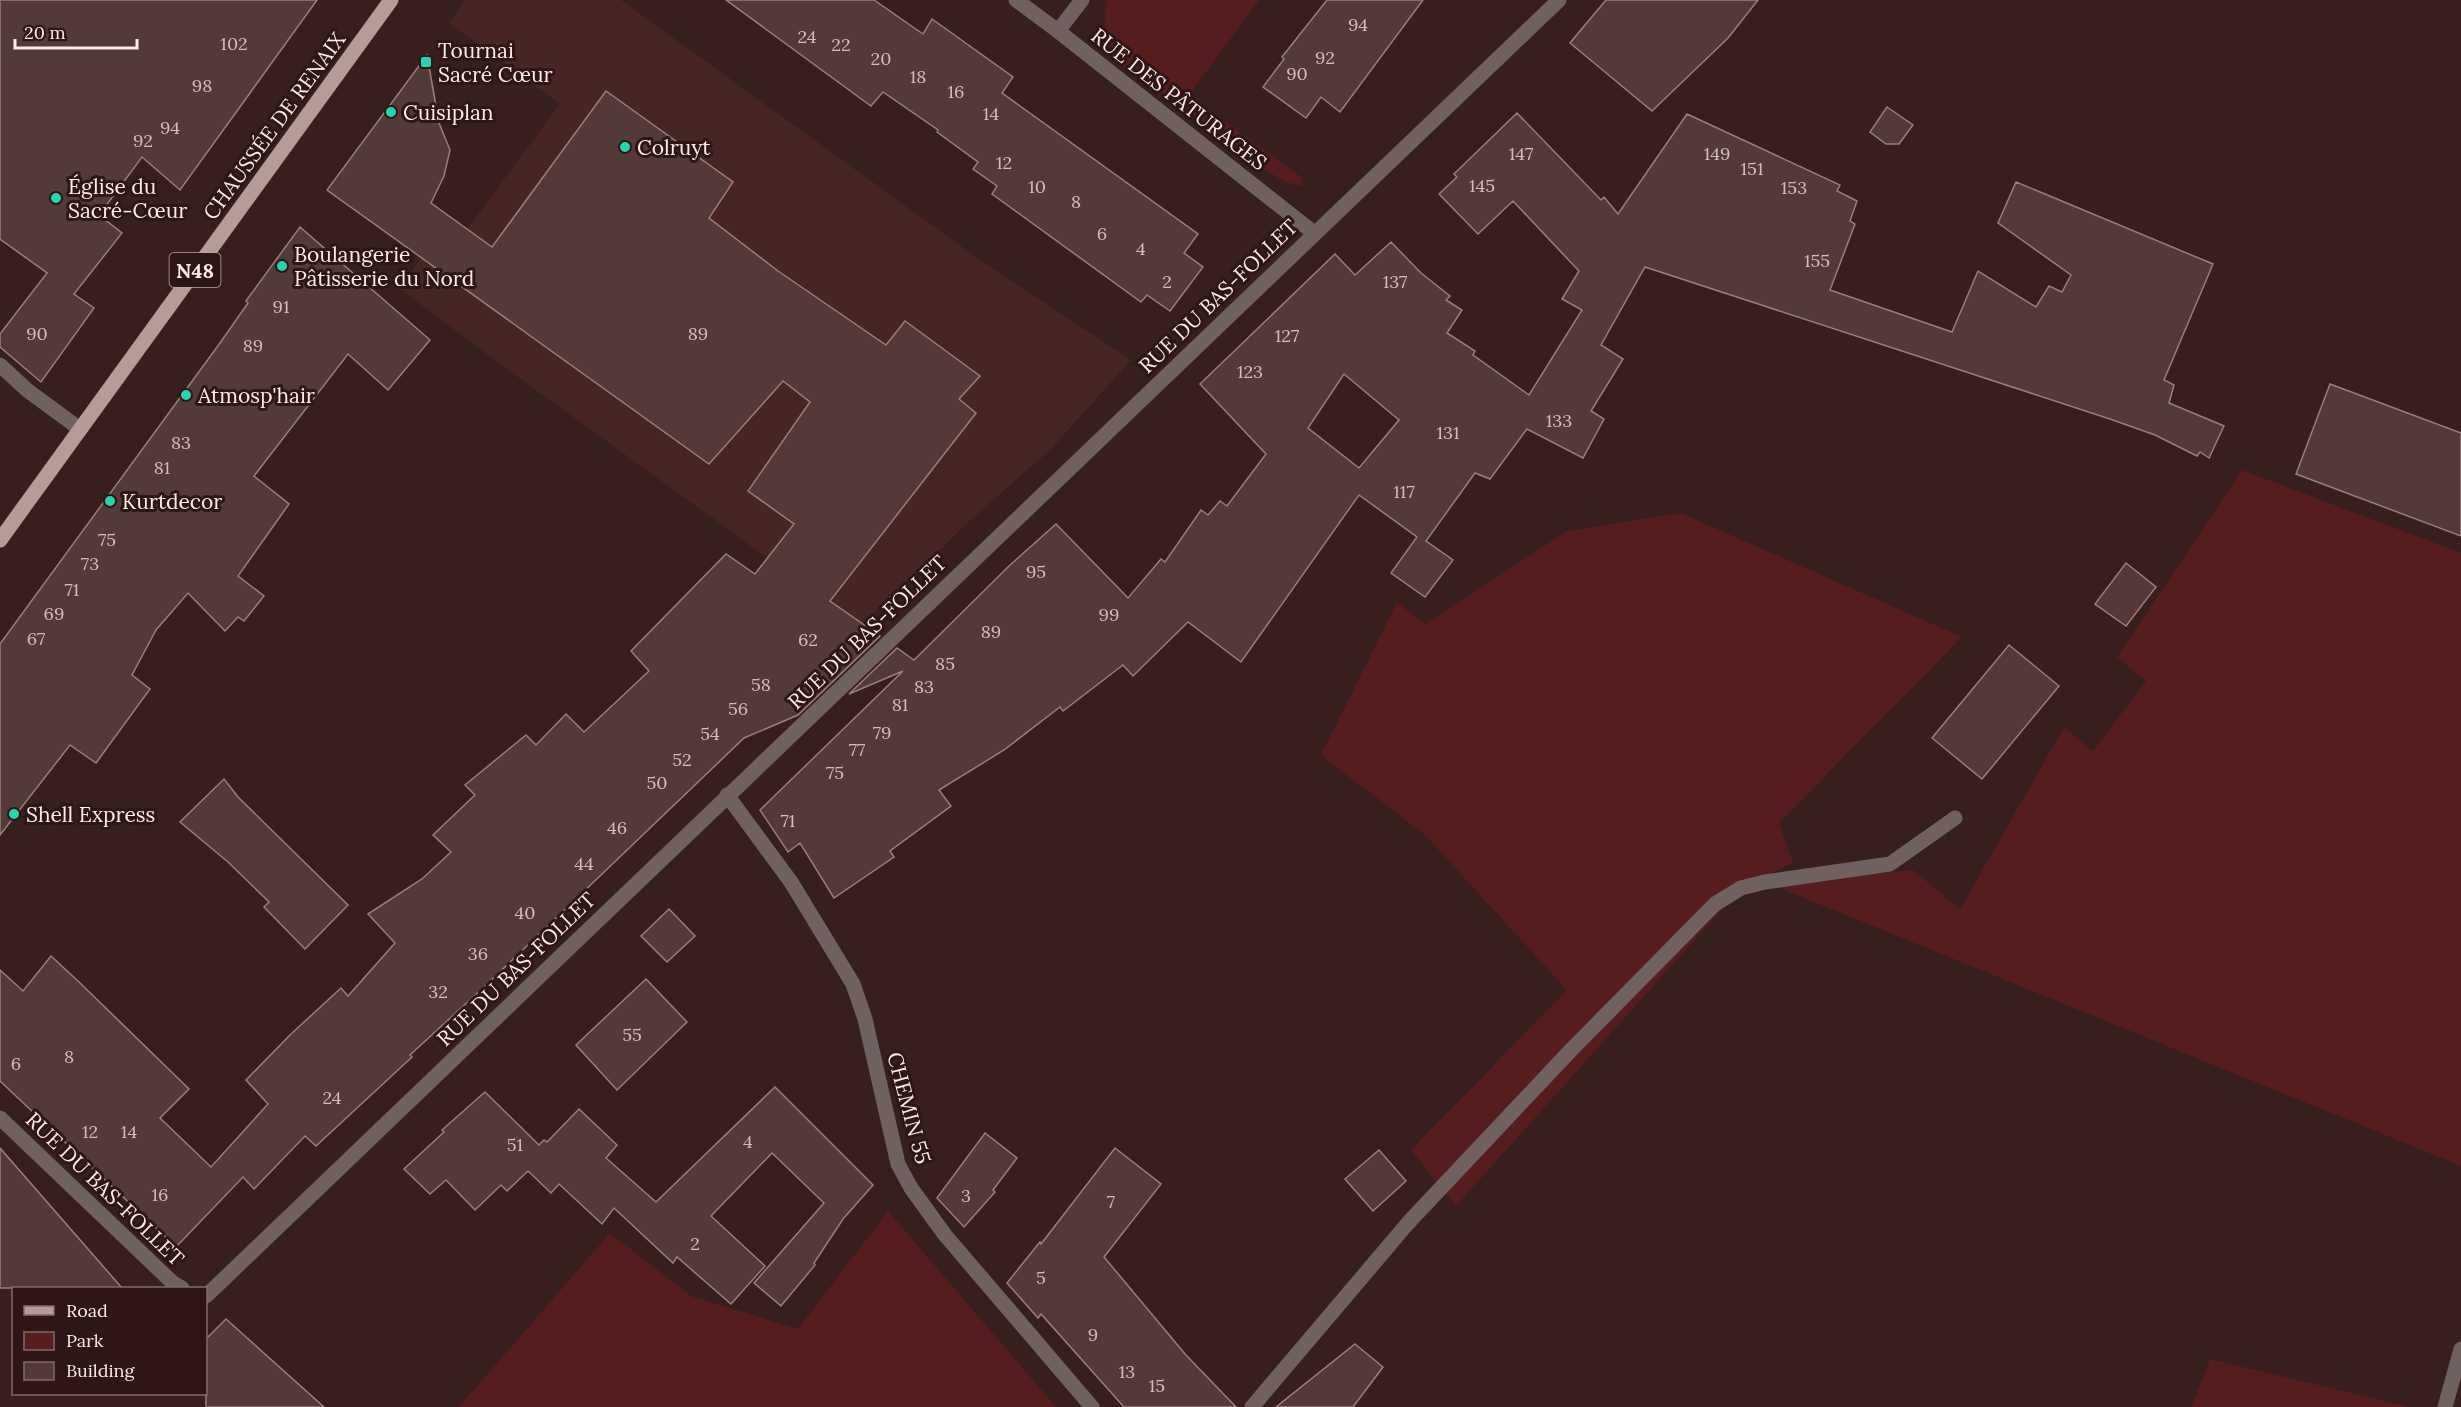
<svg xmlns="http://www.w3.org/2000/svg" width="2461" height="1407" font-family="Lora,serif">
<rect width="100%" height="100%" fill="#371f1e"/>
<path fill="#462625" d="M 465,0 L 621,0 L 976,257 L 1131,360 L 1050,450 L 977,514 L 862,624 L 751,546 L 485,353 L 399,288 L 451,218 L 467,229 L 560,104 L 449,23 Z"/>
<g fill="#551d1e">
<path d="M 1107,0 L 1259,0 L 1189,95 L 1297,174 L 1303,179 L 1302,186 L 1285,182 L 1266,170 L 1123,67 C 1108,47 1100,25 1107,0 Z"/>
<path d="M 2242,470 L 2461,553 L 2461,1166 L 1765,882 L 1913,870 L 1960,909 L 2064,727 L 2093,751 L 2146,681 L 2117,657 Z"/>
<path d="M 1681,513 L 1962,637 L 1779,823 L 1793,863 L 1741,888 L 1456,1206 L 1411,1150 L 1567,990 L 1426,836 L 1321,755 L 1397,602 L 1425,624 L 1567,531 Z"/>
<path d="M 888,1211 L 1056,1407 L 459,1407 L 610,1233 L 691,1296 L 798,1329 Z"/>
<path d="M 2210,1359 L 2409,1407 L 2191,1407 Z"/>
</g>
<g fill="#533937" stroke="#9c7d7b" stroke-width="1.5" fill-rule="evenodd">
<path d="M 0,0 L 317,0 L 180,190 L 142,157 L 99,215 L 122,233 L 74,294 L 94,308 L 41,382 L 0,347 L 0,334 L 47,273 L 0,239 Z"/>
<path d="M 726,0 L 874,0 L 923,34 L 932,19 L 1013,77 L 1002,93 L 1198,234 L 1184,253 L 1203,267 L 1170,311 L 1147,295 L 1141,302 L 992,194 L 997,186 L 973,169 L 978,162 L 937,132 L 938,130 L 883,92 L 871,106 Z"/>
<path d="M 1327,0 L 1423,0 L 1340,112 L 1321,97 L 1306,118 L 1263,87 L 1284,59 L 1282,57 Z"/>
<path d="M 1606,0 L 1758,0 L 1728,38 L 1652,111 L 1570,43 Z"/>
<path d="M 427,55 L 439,123 L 450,150 L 444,176 L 431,203 L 492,247 L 606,91 L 733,182 L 709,218 L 778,271 L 886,345 L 905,321 L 980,376 L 959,399 L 976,413 L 830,601 L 880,636 L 798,715 L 744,738 L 483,988 L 410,1055 L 412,1057 L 316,1146 L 305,1136 L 254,1189 L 243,1177 L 176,1247 L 0,1081 L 0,970 L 23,991 L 51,956 L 79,982 L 189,1089 L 160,1118 L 211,1167 L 268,1104 L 246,1080 L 291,1034 L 341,988 L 348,996 L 395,943 L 368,914 L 422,879 L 451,852 L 433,835 L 475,795 L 465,785 L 526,735 L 536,745 L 566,714 L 584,732 L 649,671 L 631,651 L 726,554 L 755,574 L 794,524 L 748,491 L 810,402 L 783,381 L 709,464 L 327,190 Z"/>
<path d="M 1887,107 L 1913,125 L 1899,144 L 1886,144 L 1870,132 Z"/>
<path d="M 1517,113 L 1601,200 L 1604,197 L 1618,214 L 1687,114 L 1840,185 L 1837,191 L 1857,201 L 1850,221 L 1855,224 L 1830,290 L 1952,332 L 1978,271 L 2036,307 L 2049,286 L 2062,292 L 2071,275 L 1998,223 L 2016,182 L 2213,264 L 2164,380 L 2174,385 L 2169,403 L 2224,426 L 2209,458 L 2200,452 L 2197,456 L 2155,435 L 2110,419 L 1645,267 L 1601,345 L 1623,359 L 1591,411 L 1604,419 L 1583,458 L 1527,429 L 1490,479 L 1475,473 L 1426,541 L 1453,560 L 1425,597 L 1391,573 L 1417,537 L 1359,495 L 1241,662 L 1188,622 L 1133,676 L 1123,665 L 1063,711 L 1060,707 L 1004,750 L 939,790 L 951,806 L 890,851 L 894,857 L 834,898 L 800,843 L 788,852 L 760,810 L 903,671 L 849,694 L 897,648 L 914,660 L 1009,566 L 1056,524 L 1128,598 L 1161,559 L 1165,562 L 1201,510 L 1208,515 L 1220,501 L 1227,506 L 1266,454 L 1200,384 L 1335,254 L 1355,275 L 1391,242 L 1421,273 L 1450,296 L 1446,300 L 1462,310 L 1447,333 L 1475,351 L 1473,355 L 1529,395 L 1582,310 L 1562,299 L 1579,271 L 1513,201 L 1478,234 L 1439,194 L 1457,177 L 1454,174 ZM 1344,374 L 1399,420 L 1359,468 L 1308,428 Z"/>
<path d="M 300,227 L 430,340 L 388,390 L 348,354 L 254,476 L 289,504 L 238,576 L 264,596 L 244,621 L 238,617 L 225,631 L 188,593 L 156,630 L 132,675 L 150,689 L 96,763 L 70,745 L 0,835 L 0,644 L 220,343 L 248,303 L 246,301 Z"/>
<path d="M 2330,384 L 2461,433 L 2461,536 L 2296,474 Z"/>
<path d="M 2126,563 L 2156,587 L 2126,626 L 2095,604 Z"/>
<path d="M 2009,645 L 2059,686 L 1982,779 L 1932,738 Z"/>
<path d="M 224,779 L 238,797 L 348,905 L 305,949 L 264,907 L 269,902 L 228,862 L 180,822 Z"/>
<path d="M 669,909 L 695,936 L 667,962 L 641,936 Z"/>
<path d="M 646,979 L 687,1022 L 617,1090 L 576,1045 Z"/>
<path d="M 775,1087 L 873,1185 L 843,1219 L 814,1263 L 815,1265 L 781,1306 L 754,1283 L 824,1203 L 772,1153 L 711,1216 L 765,1266 L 731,1304 L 677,1257 L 673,1263 L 614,1208 L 602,1224 L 559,1184 L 551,1193 L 528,1171 L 507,1191 L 501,1185 L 475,1210 L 446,1180 L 430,1194 L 404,1169 L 444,1132 L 442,1130 L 485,1092 L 539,1145 L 544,1140 L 547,1142 L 579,1109 L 617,1145 L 606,1158 L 656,1202 Z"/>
<path d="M 985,1133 L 1017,1158 L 993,1190 L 995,1192 L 964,1227 L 937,1198 Z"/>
<path d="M 0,1148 L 122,1288 L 0,1288 Z"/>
<path d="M 1115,1148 L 1161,1184 L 1104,1257 L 1185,1354 L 1236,1407 L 1124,1407 L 1041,1314 L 1038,1318 L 1007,1283 L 1040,1242 L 1041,1244 Z"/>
<path d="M 1379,1150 L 1406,1181 L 1373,1211 L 1345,1179 Z"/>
<path d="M 226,1319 L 324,1407 L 206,1407 L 206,1339 Z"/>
<path d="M 1355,1344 L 1383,1367 L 1353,1407 L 1276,1407 Z"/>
</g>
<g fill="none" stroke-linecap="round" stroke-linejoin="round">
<g stroke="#6e6160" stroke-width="15">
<path d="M 0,365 L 27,390 L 80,429"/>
<path d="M 1252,1407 L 1408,1223 L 1572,1049 L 1715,904 L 1741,888 L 1765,882 L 1890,864 L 1955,818"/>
</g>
<g stroke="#6e6160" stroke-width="15">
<path d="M 1016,0 L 1058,31 L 1314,233"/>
<path d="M 1058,31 L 1082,0"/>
<path d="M 727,795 L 791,882 L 853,984 L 865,1019 L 898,1164 L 911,1188 L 945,1235 L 1092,1407"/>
<path d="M 0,1118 L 173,1283 L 182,1288"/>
<path d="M 206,1296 L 1559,0"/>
<path d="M 2445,1407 L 2461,1349"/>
</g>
<path stroke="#b69b99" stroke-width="15" d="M 0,540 L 391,0"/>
</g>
<g fill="#26d5ae" stroke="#2d1615" stroke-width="2">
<rect x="420" y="56" width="12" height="12" rx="3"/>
<circle cx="391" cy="112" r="6"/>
<circle cx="625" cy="147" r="6"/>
<circle cx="56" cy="198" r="6"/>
<circle cx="282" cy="266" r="6"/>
<circle cx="186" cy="395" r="6"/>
<circle cx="110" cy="501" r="6"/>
<circle cx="14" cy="814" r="6"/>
</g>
<g text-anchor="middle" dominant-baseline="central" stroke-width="6" stroke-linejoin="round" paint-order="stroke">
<g font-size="18" fill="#d2bebd">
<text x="1358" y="24">94</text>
<text x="807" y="36">24</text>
<text x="234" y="43">102</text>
<text x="841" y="44">22</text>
<text x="1325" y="57">92</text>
<text x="881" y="58">20</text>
<text x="1297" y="73">90</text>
<text x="918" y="76">18</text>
<text x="202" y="85">98</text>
<text x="956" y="91">16</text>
<text x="991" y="113">14</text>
<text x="170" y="127">94</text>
<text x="143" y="140">92</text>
<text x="1521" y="153">147</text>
<text x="1717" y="153">149</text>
<text x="1004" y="162">12</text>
<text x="1752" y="168">151</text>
<text x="1482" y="185">145</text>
<text x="1037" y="186">10</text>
<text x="1794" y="187">153</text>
<text x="1076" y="201">8</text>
<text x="1102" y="233">6</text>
<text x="1141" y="248">4</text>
<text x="1817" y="260">155</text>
<text x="1167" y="281">2</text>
<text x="1395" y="281">137</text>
<text x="281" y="306">91</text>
<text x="37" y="333">90</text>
<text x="698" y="333">89</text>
<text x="1287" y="335">127</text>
<text x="253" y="345">89</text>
<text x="1250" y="371">123</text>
<text x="1559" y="420">133</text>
<text x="1448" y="432">131</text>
<text x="181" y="442">83</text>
<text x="162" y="467">81</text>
<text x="1404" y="491">117</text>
<text x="107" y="539">75</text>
<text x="90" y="563">73</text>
<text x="1036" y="571">95</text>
<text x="72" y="589">71</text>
<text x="54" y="613">69</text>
<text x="1109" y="614">99</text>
<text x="991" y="631">89</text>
<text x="36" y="638">67</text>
<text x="808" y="639">62</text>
<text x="945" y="663">85</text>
<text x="761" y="684">58</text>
<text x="924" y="686">83</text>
<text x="900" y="704">81</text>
<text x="738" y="708">56</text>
<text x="882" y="732">79</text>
<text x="710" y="733">54</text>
<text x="857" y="749">77</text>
<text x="682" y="759">52</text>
<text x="835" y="772">75</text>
<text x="657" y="782">50</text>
<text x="788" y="820">71</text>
<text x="617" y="827">46</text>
<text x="584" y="863">44</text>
<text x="525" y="912">40</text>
<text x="478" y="953">36</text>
<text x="438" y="991">32</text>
<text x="632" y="1034">55</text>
<text x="69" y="1056">8</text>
<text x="16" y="1063">6</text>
<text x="332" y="1097">24</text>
<text x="90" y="1131">12</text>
<text x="129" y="1131">14</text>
<text x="748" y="1141">4</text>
<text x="515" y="1144">51</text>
<text x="160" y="1194">16</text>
<text x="966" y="1195">3</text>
<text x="1111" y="1201">7</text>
<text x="695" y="1243">2</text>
<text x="1041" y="1277">5</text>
<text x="1093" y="1334">9</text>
<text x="1127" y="1371">13</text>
<text x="1157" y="1385">15</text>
</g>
<rect fill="#2d1615" stroke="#bfabaa" stroke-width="1.5" x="169.5" y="253" width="51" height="34" rx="4.5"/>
<g font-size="20" font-weight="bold" fill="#fdebea">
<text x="195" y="270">N48</text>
</g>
<g font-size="21" fill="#fdebea" stroke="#2d1615" text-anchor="start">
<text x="438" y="50">Tournai<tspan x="438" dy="24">Sacré Cœur</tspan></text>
<text x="403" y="112">Cuisiplan</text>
<text x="637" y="147">Colruyt</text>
<text x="68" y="186">Église du<tspan x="68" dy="24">Sacré-Cœur</tspan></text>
<text x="294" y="254">Boulangerie<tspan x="294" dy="24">Pâtisserie du Nord</tspan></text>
<text x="198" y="395">Atmosp'hair</text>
<text x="122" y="501">Kurtdecor</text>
<text x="26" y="814">Shell Express</text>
</g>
<g font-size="21" fill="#fdebea" stroke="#2d1615">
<text transform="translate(1179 99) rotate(38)">RUE DES PÂTURAGES</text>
<text transform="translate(274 126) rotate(-54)">CHAUSSÉE DE RENAIX</text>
<text transform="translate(1218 296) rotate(-44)">RUE DU BAS-FOLLET</text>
<text transform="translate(867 632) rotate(-44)">RUE DU BAS-FOLLET</text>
<text transform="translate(516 969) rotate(-44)">RUE DU BAS-FOLLET</text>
<text transform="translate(909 1108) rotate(75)">CHEMIN 55</text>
<text transform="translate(105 1189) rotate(44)">RUE DU BAS-FOLLET</text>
</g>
</g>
<rect x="12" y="1287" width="195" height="108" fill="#2d1615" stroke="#806b6a" stroke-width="1.5"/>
<rect x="24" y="1306" width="30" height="9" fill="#b69b99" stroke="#806b6a" stroke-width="1.5"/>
<text x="66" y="1317" font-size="18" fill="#fdebea">Road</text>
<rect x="24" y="1332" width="30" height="18" fill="#551d1e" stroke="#806b6a" stroke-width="1.5"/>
<text x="66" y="1347" font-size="18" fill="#fdebea">Park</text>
<rect x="24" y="1362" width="30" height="18" fill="#533937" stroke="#806b6a" stroke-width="1.5"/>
<text x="66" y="1377" font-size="18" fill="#fdebea">Building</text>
<path d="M15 39v9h122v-9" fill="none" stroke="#fdebea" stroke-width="3"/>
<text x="24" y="39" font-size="18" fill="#fdebea" stroke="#2d1615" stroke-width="4.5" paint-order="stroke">20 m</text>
</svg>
